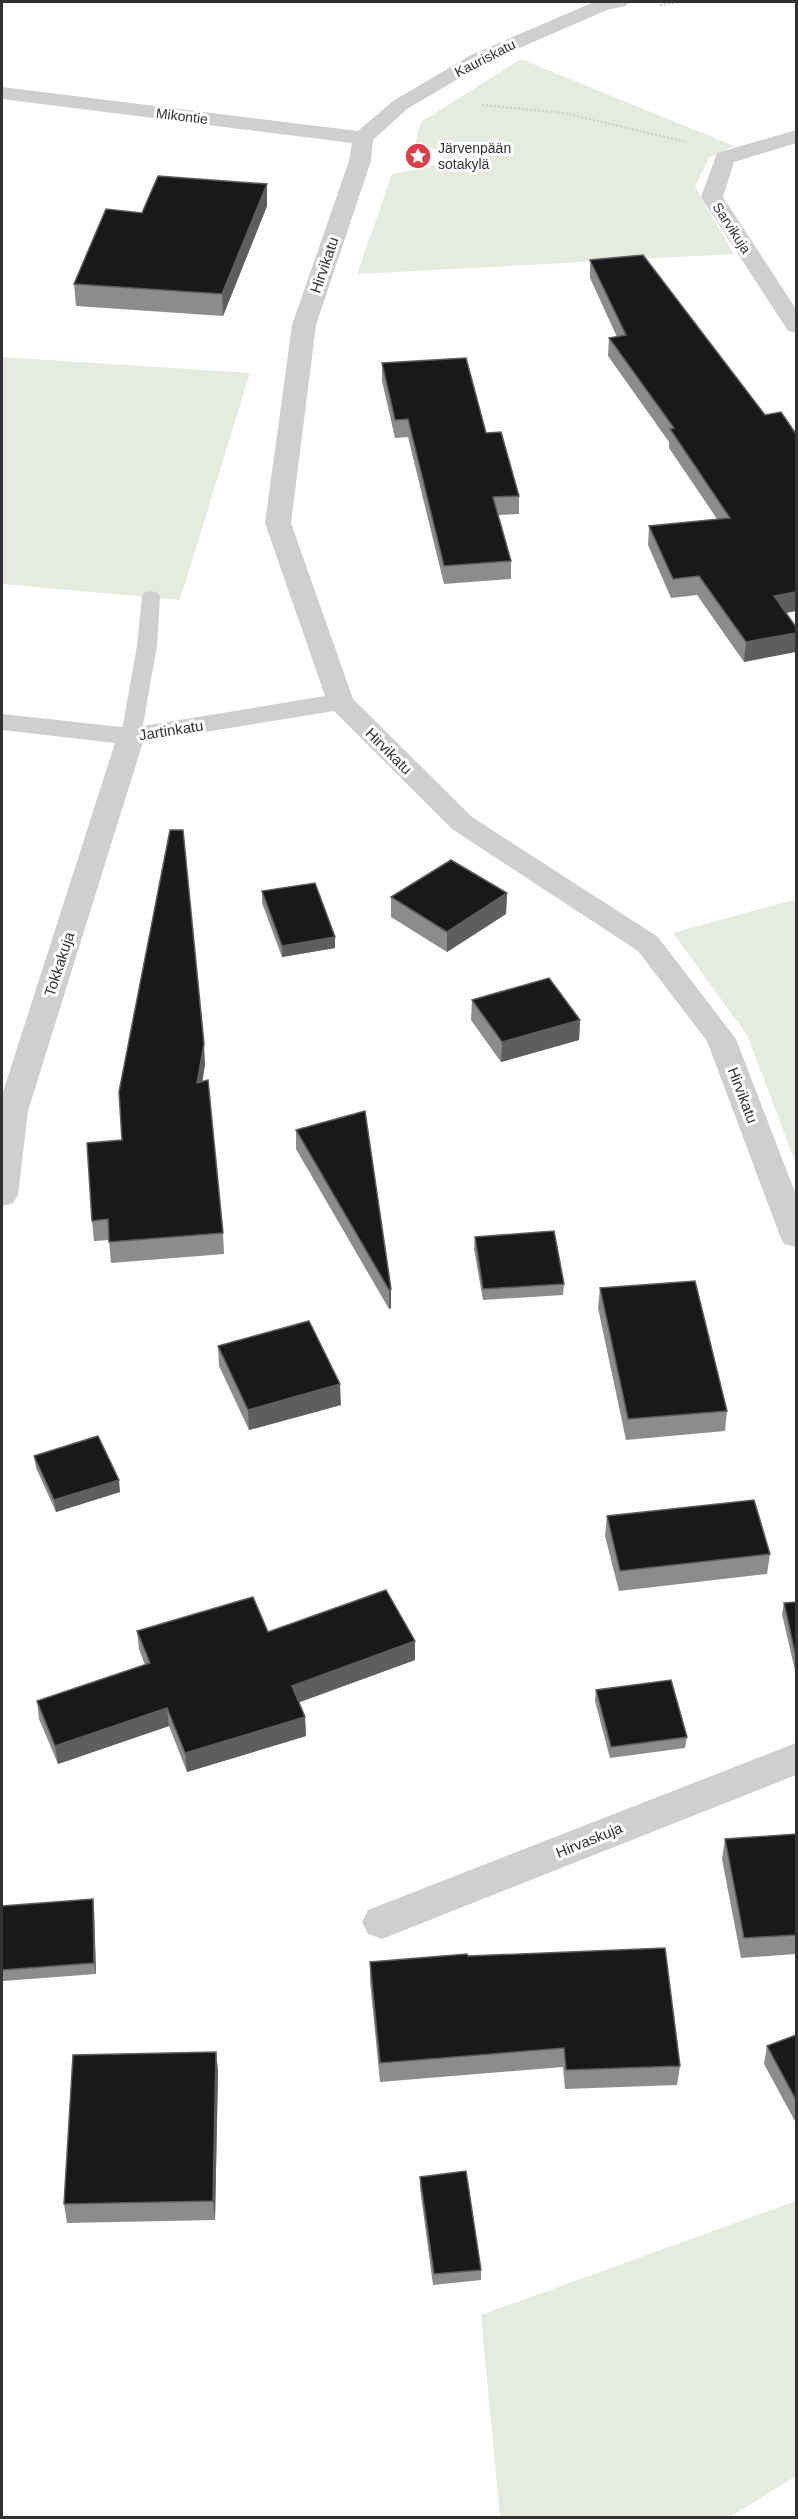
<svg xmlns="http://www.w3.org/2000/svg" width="798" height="2519" font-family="Helvetica,sans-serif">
<rect width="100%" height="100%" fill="#fff"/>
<g fill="#e5ebde">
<path d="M 521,59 L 734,146 L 709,158 L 695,187 L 734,254 L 357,274 L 392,174 L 441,164 L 445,152 L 415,143 L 421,122 Z"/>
<path d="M 2,357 L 250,373 L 180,600 L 2,584 Z"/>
<path d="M 796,899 L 796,1164 L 747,1035 L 673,933 Z"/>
<path d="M 796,2201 L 796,2476 L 730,2517 L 500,2517 L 481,2315 Z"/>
</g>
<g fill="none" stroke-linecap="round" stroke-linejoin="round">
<g stroke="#ccc" stroke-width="2" stroke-dasharray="2 2" stroke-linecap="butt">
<path d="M 660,5 L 680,2"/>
<path d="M 482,105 L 563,113 L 687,142"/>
</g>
<path fill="#cfcfcf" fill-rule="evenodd" d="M 151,591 L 158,593 L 160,597 L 157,646 L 141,736 L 138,740 L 124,740 L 121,736 L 137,646 L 142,597 L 144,593 Z"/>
<g fill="#cfcfcf" fill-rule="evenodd">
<path d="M 594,2 L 629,2 L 626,6 L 607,10 L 485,63 L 407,109 L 373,140 L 371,161 L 316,325 L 291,523 L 353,699 L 472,817 L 658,937 L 736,1039 L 796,1195 L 796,1247 L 784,1244 L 780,1236 L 707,1041 L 638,951 L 452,829 L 334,711 L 143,742 L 28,1111 L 18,1195 L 13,1203 L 2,1206 L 2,1095 L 115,743 L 2,730 L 2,714 L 131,728 L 325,696 L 265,523 L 292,325 L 349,161 L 352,143 L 2,99 L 2,87 L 358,131 L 393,101 L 471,55 Z"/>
<path d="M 796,130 L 796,143 L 734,162 L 723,197 L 796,309 L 796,333 L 788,331 L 701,197 L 717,153 Z"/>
<path d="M 796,1743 L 796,1775 L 382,1939 L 368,1934 L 362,1922 L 368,1910 Z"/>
</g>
</g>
<g fill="#8c8c8c">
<path d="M 267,206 L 223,316 L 76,306 L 74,284 Z"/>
<path d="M 590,260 L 765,415 L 796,434 L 796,611 L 786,613 L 744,662 L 697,595 L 671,598 L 648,545 L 649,526 L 717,519 L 669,448 L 669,442 L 608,356 L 609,338 L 617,337 L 590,278 Z"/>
<path d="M 382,363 L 486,433 L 519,496 L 519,514 L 498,515 L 511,561 L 511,579 L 444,584 L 408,437 L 395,438 L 382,381 Z"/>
<path d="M 262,891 L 335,937 L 335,948 L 282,957 L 262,903 Z"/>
<path d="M 507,893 L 506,914 L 447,952 L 391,917 L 391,897 Z"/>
<path d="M 472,1000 L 580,1020 L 579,1040 L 501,1062 L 471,1020 Z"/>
<path d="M 205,1064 L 202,1082 L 223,1233 L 224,1254 L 111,1263 L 109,1240 L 94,1241 L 92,1221 L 122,1140 Z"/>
<path d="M 296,1130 L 391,1289 L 391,1308 L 389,1309 L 296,1149 Z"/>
<path d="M 475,1237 L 564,1284 L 563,1295 L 483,1300 L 474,1249 Z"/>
<path d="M 600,1288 L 727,1411 L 725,1431 L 626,1440 L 598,1308 Z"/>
<path d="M 218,1346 L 341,1405 L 249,1430 L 219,1366 Z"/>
<path d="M 34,1456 L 120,1492 L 56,1512 L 36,1468 Z"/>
<path d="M 607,1516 L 770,1554 L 767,1574 L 619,1591 L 605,1536 Z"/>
<path d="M 796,1602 L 796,1675 L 782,1614 L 784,1603 Z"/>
<path d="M 137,1631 L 268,1632 L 415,1660 L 299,1702 L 305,1717 L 306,1736 L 187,1772 L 169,1726 L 58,1764 L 39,1719 L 37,1701 L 145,1665 L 139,1649 Z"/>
<path d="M 596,1690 L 687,1737 L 685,1748 L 610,1758 L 595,1701 Z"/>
<path d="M 796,1834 L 796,1954 L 741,1958 L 722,1859 L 725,1839 Z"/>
<path d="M 2,1906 L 94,1910 L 96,1974 L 3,1981 L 2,1975 Z"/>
<path d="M 468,1956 L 680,2066 L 677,2085 L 565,2089 L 563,2067 L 380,2082 L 370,1981 L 370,1962 Z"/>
<path d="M 796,2035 L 796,2123 L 764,2064 L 767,2046 Z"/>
<path d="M 216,2052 L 218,2071 L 215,2220 L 67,2223 L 64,2204 Z"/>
<path d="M 420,2177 L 481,2270 L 481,2280 L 433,2285 L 420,2188 Z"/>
</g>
<g fill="#5e5e5e">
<path d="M 267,184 L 267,206 L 223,316 L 222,294 Z"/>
<path d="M 796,592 L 796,611 L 772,615 L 774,596 Z"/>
<path d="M 796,633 L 796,652 L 744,662 L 746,642 Z"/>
<path d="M 507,893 L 506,914 L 447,952 L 447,932 Z"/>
<path d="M 335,937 L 335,948 L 282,957 L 282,946 Z"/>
<path d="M 580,1020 L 579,1040 L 501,1062 L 502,1042 Z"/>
<path d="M 204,1044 L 205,1064 L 199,1104 L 197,1083 Z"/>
<path d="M 391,1289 L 391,1308 L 389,1309 L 389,1290 Z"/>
<path d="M 340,1384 L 341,1405 L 249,1430 L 248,1410 Z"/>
<path d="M 119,1480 L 120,1492 L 56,1512 L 54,1500 Z"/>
<path d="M 415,1641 L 415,1660 L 292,1705 L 292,1686 Z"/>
<path d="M 167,1708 L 169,1726 L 58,1764 L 55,1746 Z"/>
<path d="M 305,1717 L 306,1736 L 187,1772 L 185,1753 Z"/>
<path d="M 93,1899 L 94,1910 L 96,1974 L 94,1963 Z"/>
<path d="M 216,2052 L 218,2071 L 215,2220 L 213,2201 Z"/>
</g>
<g fill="#191919" stroke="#5e5e5e" stroke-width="1.5">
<path d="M 158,176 L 267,184 L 222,294 L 74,284 L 106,209 L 142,213 Z"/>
<path d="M 643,255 L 765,415 L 781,412 L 796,434 L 796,592 L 774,596 L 796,627 L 796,633 L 746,642 L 699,576 L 673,579 L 649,526 L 730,518 L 670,429 L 674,428 L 609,338 L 626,335 L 590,260 Z"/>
<path d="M 466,358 L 486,433 L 501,432 L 519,496 L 493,497 L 511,561 L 444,566 L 408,419 L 395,420 L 382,363 Z"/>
<path d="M 170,830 L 183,830 L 204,1044 L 197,1083 L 208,1080 L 223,1233 L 109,1242 L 108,1219 L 92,1221 L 87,1143 L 122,1140 L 119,1092 Z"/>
<path d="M 451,860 L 507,893 L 447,932 L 391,897 Z"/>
<path d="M 315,883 L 335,937 L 282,946 L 262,891 Z"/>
<path d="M 549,978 L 580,1020 L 502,1042 L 472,1000 Z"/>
<path d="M 365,1111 L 391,1289 L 389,1290 L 296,1130 Z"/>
<path d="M 554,1231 L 564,1284 L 483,1289 L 475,1237 Z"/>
<path d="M 695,1281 L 727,1411 L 628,1419 L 600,1288 Z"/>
<path d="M 309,1321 L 340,1384 L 248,1410 L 218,1346 Z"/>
<path d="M 98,1436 L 119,1480 L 54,1500 L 34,1456 Z"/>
<path d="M 754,1500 L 770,1554 L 620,1571 L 607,1516 Z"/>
<path d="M 386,1590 L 415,1641 L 292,1686 L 305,1717 L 185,1753 L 167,1708 L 55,1746 L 37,1701 L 150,1663 L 137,1631 L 253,1597 L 268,1632 Z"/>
<path d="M 796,1602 L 796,1657 L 784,1603 Z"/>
<path d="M 671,1680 L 687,1737 L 611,1747 L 596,1690 Z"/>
<path d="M 796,1834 L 796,1935 L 744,1938 L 725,1839 Z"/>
<path d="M 93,1899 L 94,1963 L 2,1970 L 2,1906 Z"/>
<path d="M 665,1948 L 680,2066 L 566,2070 L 564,2048 L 380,2063 L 370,1962 L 467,1954 L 468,1956 Z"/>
<path d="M 796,2035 L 796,2100 L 767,2046 Z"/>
<path d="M 216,2052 L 213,2201 L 64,2204 L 73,2055 Z"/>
<path d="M 466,2171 L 481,2270 L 434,2274 L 420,2177 Z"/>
</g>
<defs>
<g id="sight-disc" transform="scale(1.35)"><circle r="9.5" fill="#df3e49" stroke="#fff"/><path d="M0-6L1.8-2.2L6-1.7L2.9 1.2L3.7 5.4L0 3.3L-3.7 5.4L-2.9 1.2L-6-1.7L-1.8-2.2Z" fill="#fff"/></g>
</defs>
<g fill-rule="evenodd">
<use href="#sight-disc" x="418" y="156"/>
</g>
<g text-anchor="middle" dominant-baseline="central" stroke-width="6" stroke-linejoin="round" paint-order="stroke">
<g font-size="14" fill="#323232" stroke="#fff">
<text transform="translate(485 58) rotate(-27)">Kauriskatu</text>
<text transform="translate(182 116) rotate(7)">Mikontie</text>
<text transform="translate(732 228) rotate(57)">Sarvikuja</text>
</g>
<g font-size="14" fill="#323232" stroke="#fff" text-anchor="start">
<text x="438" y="148">Järvenpään<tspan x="438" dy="16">sotakylä</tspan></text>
</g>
<g font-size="15" fill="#323232" stroke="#fff">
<text transform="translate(324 265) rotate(-71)">Hirvikatu</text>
<text transform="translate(171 730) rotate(-9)">Jartinkatu</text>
<text transform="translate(389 751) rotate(45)">Hirvikatu</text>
<text transform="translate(59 964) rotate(-72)">Tokkakuja</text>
<text transform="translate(743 1095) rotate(69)">Hirvikatu</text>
<text transform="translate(589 1840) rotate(-22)">Hirvaskuja</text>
</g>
</g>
<rect width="798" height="2519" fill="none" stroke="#323232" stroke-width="6"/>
</svg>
